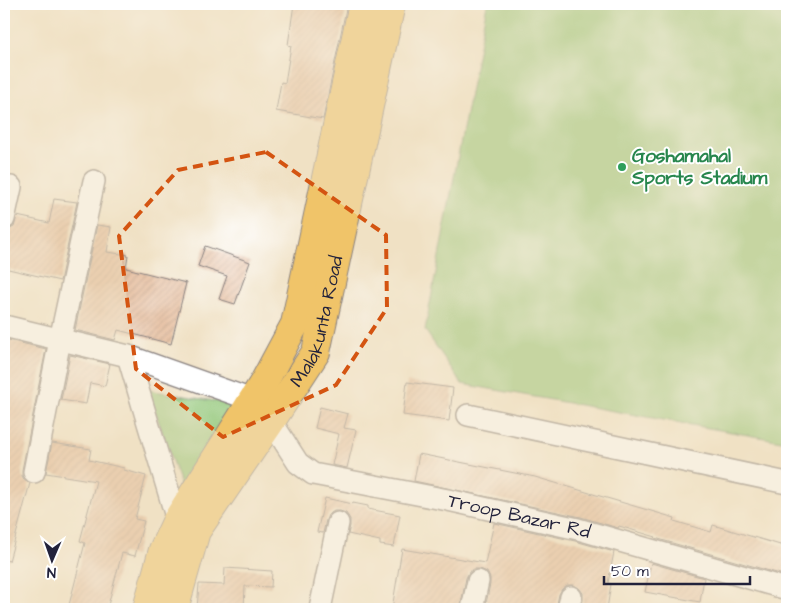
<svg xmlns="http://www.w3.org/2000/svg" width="791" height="613" font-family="'Architects Daughter',sans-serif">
<defs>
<pattern id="building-hatch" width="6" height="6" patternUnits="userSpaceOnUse" patternTransform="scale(1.25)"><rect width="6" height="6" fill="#e4b997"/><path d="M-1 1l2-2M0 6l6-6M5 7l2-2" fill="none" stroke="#c39f83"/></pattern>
</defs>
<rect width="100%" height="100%" fill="#fff"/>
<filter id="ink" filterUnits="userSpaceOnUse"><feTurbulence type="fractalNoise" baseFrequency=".02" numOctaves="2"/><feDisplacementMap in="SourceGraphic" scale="10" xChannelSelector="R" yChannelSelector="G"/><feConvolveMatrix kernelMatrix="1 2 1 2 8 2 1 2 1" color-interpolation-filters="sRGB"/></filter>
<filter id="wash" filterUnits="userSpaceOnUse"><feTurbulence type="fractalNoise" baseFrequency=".0096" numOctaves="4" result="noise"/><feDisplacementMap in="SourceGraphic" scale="20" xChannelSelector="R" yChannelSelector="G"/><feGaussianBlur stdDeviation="1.12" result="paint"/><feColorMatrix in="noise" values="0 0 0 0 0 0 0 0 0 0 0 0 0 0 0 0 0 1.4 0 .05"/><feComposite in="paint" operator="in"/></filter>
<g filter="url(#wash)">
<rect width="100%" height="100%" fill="#f0e1c4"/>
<g fill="#92c677" stroke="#5a7459">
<path d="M 487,4 L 787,4 L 787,442 L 462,384 L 425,330 Z"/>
<path d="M 148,390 L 238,405 L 182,490 Z"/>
</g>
<g id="blocks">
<g fill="url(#building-hatch)">
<path d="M 294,4 L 347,4 L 323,119 L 276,111 L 281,82 L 285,83 L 291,46 L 288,45 Z"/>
<path d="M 54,199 L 77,202 L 60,281 L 4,268 L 4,242 L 6,231 L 14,227 L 17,216 L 49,223 Z"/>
<path d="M 97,225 L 111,227 L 107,252 L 128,255 L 126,268 L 186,283 L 171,344 L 118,330 L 115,340 L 75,330 Z"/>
<path d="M 205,246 L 250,262 L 235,304 L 219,299 L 227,276 L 198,266 Z"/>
<path d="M 4,339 L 46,349 L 22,470 L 22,476 L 25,481 L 30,483 L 9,561 L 4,560 Z"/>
<path d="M 70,355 L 110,364 L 105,386 L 90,383 L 86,404 L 61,400 Z"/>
<path d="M 407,382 L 453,388 L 449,421 L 403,415 Z"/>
<path d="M 320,407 L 348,414 L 344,428 L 356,430 L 347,468 L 332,465 L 339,434 L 315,428 Z"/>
<path d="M 52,443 L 91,449 L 89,460 L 124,468 L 124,470 L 146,476 L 135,519 L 144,521 L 135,556 L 122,553 L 107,609 L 68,609 L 85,543 L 80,541 L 96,481 L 46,473 Z"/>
<path d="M 419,454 L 535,477 L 675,518 L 674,521 L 711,532 L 713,525 L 787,547 L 787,576 L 655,538 L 656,537 L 619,526 L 618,528 L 581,517 L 414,481 Z"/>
<path d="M 325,498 L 353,504 L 353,503 L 368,506 L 368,509 L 400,515 L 394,547 L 380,545 L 380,541 L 348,534 L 350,526 L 350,519 L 346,513 L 340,511 L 334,511 L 328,515 L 326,520 L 323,533 L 317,532 Z"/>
<path d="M 494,523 L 575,541 L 614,552 L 608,583 L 611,584 L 607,609 L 581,609 L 583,600 L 583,593 L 579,588 L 574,585 L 567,585 L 562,589 L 559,594 L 556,609 L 485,609 L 490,584 L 490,578 L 487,572 L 480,569 L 474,569 L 469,572 L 466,578 L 460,609 L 392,609 L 402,549 L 485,563 Z"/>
<path d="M 651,563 L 704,578 L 700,602 L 645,592 Z"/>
<path d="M 225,568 L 272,571 L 271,587 L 245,586 L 244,609 L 197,609 L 199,584 L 224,585 Z"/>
</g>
</g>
</g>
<g filter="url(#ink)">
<use href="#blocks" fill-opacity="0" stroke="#898280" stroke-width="1"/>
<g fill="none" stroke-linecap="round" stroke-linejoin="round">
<g stroke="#898280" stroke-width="24">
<g id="minor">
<path d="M 4,219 L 11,187"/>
<path d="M 4,326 L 128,356 L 252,400"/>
<path d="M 128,356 L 177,520 L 187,525"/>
<path d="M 468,415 L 787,483"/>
<path id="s1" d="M 271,421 L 298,463 L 313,474 L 448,500 L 578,529 L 787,589"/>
<path d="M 34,472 L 60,340 L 94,181"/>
<path d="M 320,609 L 338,523"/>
<path d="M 472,609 L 478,581"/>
<path d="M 568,609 L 571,597"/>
</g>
</g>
<g stroke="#898280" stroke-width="30">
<g id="major">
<path d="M 147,609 L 163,550 L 177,520 L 264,382 L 295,324 L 363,4"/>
<path id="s2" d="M 174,609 L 196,531 L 271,421 L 316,352 L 391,4"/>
</g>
</g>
<use href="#minor" stroke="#fff" stroke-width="21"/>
<use href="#major" stroke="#f0c469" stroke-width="28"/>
</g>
</g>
<path d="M0 0H791V613H0ZM 266,152 L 386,235 L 387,308 L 336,385 L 223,437 L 136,369 L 119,236 L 178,170 Z" fill="#f0e1c4" fill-opacity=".55" fill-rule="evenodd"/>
<path fill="none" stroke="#d45411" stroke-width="4" stroke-dasharray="10 6" stroke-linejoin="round" d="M 266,152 L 386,235 L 387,308 L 336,385 L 223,437 L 136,369 L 119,236 L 178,170 Z"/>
<circle fill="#2e9e5b" stroke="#fff" stroke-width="2" cx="622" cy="167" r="5"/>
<g text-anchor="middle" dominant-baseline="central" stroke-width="4" stroke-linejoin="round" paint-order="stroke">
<g font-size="19" font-weight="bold" fill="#27864d" stroke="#fff" text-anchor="start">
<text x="632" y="156">Goshamahal<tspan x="632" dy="22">Sports Stadium</tspan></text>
</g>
<g font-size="19" fill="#22223b" stroke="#fff">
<text stroke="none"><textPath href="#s2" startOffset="326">Malakunta Road</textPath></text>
<text stroke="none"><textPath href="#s1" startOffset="279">Troop Bazar Rd</textPath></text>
</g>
</g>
<rect width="791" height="613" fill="none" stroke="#fff" stroke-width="20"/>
<g transform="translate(52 560) rotate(182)" stroke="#ffffff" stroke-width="4" paint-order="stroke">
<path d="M0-4L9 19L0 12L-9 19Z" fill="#22223b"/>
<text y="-8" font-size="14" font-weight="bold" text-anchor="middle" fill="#22223b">N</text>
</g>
<path d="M604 576v8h146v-8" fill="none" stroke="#22223b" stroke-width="2.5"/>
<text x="611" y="576" font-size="15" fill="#22223b" stroke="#ffffff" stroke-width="4" paint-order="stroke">50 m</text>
</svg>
